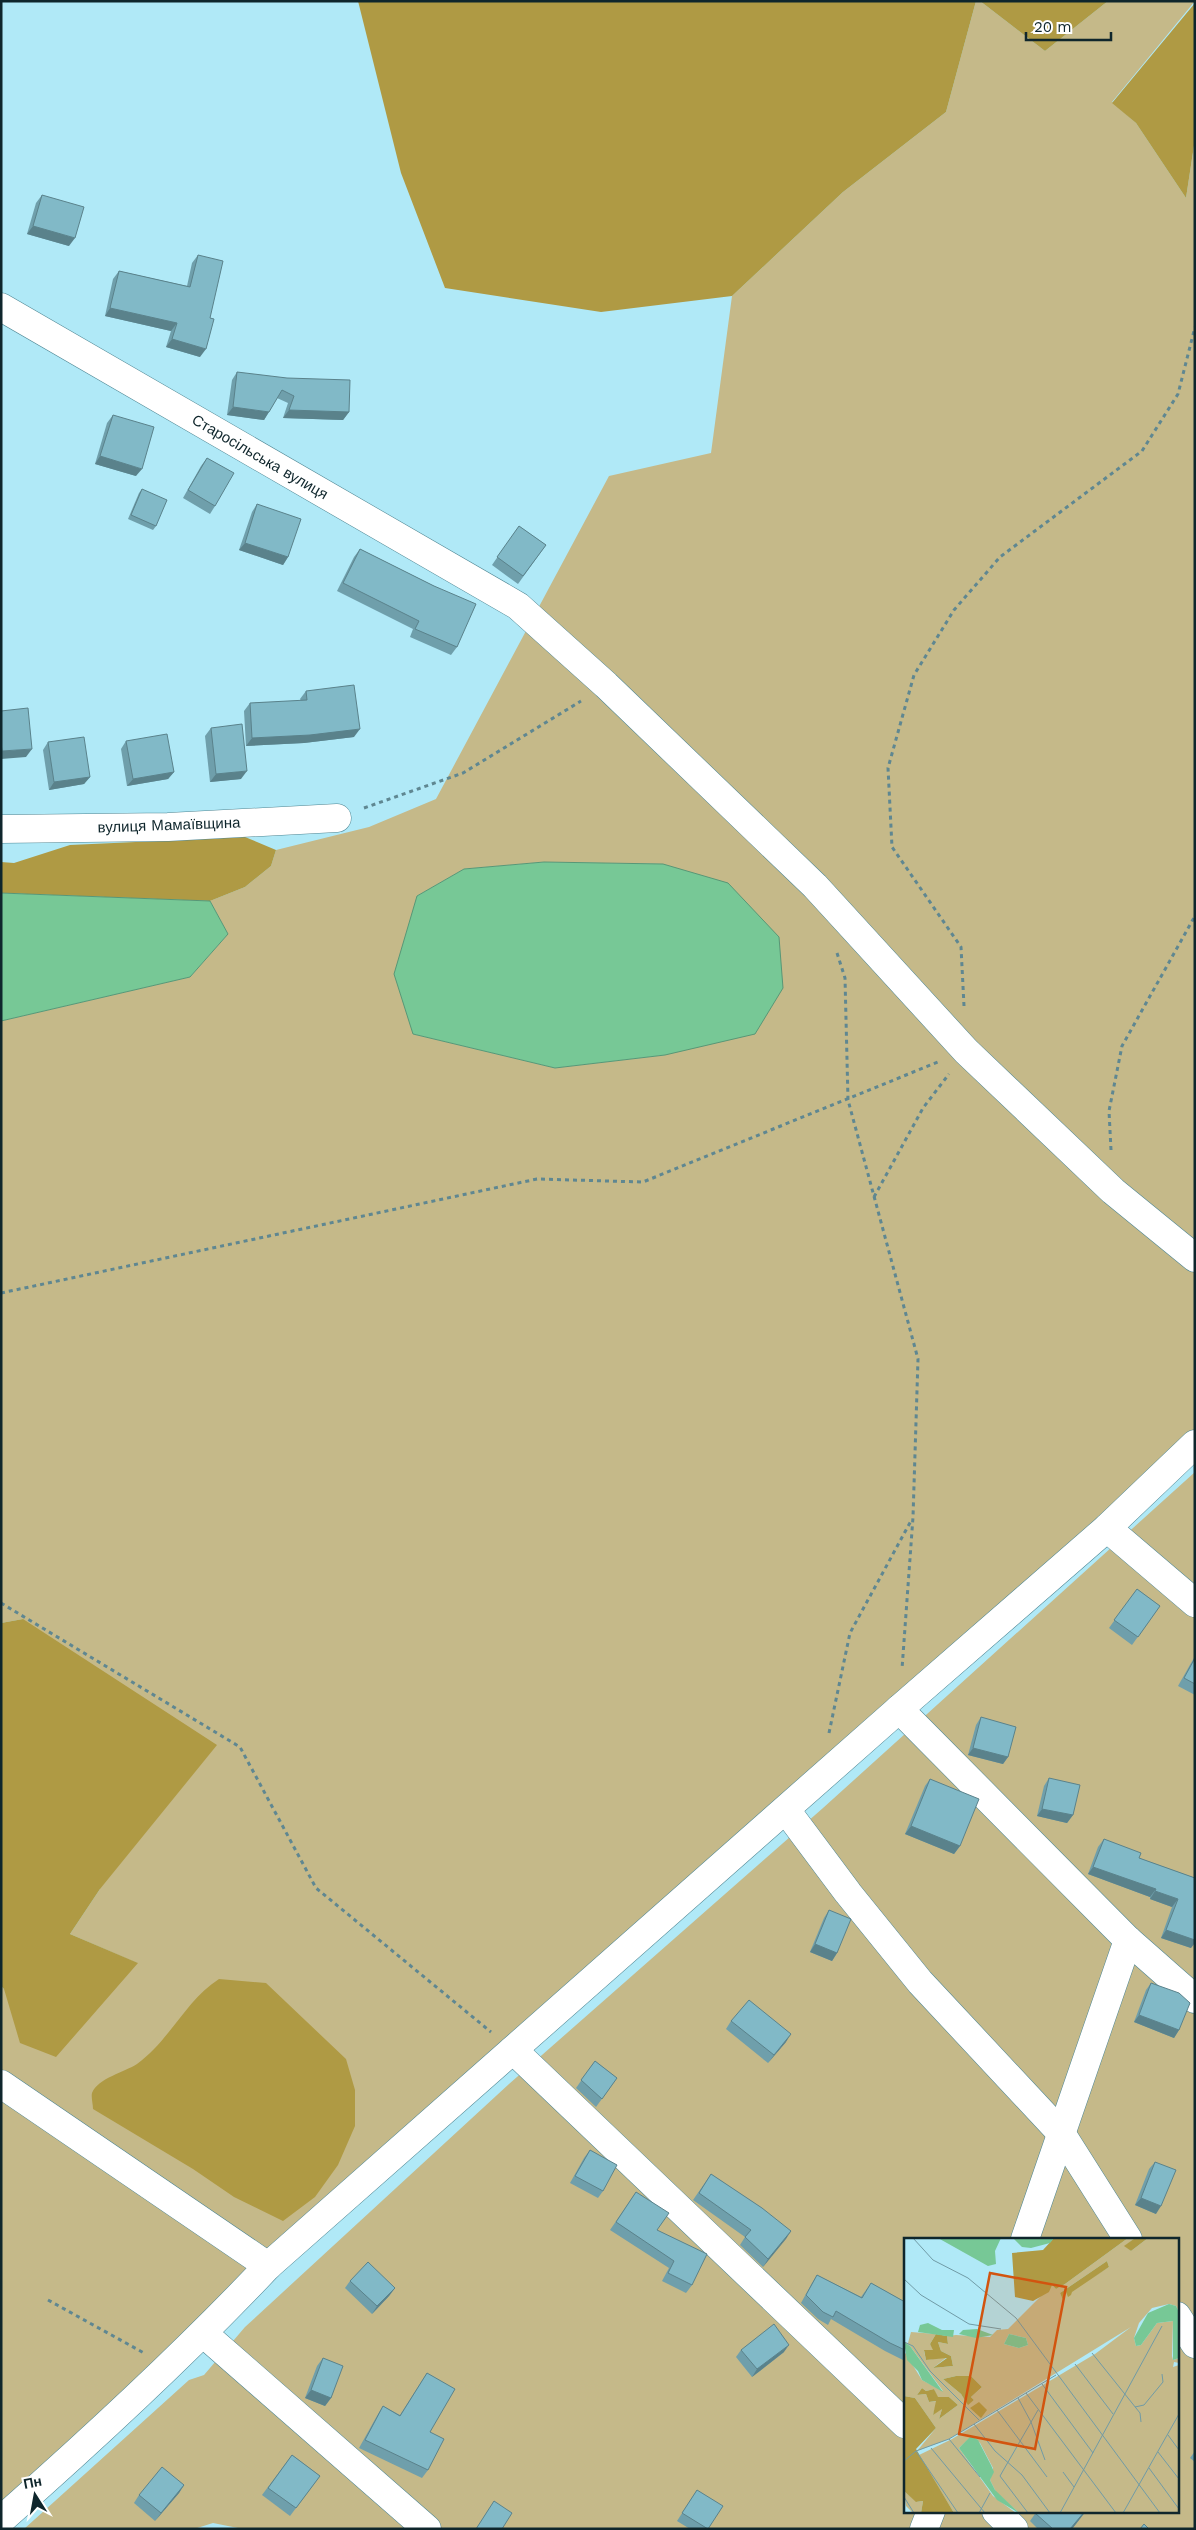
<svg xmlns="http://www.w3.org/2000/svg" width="1196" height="2530" font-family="'Work Sans',sans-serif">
<rect width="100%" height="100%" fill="#b0e9f7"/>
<g fill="#c5b989" fill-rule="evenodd">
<path d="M 976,1 L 980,1 L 1045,51 L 1108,1 L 1195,1 L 1112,102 L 1136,123 L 1186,198 L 1195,139 L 1195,1444 L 1,2520 L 1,1986 L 4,1989 L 137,1963 L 70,1934 L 100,1889 L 23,1619 L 1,1623 L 1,1021 L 190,977 L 228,934 L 210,901 L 245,887 L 271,866 L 276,850 L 369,827 L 436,799 L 609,476 L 711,453 L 732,296 L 843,192 L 946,112 ZM 544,862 L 663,864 L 665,1055 L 555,1068 L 413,1034 L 417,896 L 464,869 Z"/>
<path d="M 1195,1472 L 1195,2529 L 243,2529 L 213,2523 L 194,2529 L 24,2529 L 189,2380 L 204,2375 L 245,2327 L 509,2084 L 823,1808 ZM 905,2239 L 1177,2239 L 1177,2511 L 905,2511 Z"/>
</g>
<g fill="#af9a44">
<path d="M 358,1 L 976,1 L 946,112 L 843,192 L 732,296 L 601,312 L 445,288 L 401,173 Z"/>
<path d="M 980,1 L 1108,1 L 1045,51 Z"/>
<path d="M 1195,3 L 1195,139 L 1186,198 L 1136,123 L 1112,103 Z"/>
<path d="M 245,837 L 276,850 L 271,866 L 245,887 L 210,901 L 1,893 L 1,862 L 14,863 L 70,845 Z"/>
<path d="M 23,1619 L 217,1745 L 100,1889 L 70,1934 L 138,1963 L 56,2057 L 20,2043 L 4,1989 L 1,1986 L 1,1623 Z"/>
<path d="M 219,1979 L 266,1983 L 346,2059 L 355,2090 L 355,2126 L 338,2165 L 315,2197 L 283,2221 L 234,2197 L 193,2169 L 93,2109 C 93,2104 91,2097 92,2093 C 98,2078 125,2072 137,2064 C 170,2040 186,2000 219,1979 Z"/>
</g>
<g fill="#77c896" stroke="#589776">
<path d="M 544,862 L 663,864 L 728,883 L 779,937 L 783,988 L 755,1034 L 665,1055 L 555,1068 L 413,1034 L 394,974 L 417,896 L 464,869 Z"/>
<path d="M 1,893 L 210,901 L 228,934 L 190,977 L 1,1021 Z"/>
</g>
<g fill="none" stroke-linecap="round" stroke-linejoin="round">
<g stroke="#4f8693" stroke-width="29">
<g id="minor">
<path d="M 1,307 L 518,606 L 606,685 L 815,886 L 966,1051 L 1113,1191 L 1195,1258"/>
<path d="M 1,829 L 168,827 L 337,818"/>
<path d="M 1107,1528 L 1195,1603"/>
<path d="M 899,1709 L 1128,1940 L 1195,1999"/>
<path d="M 786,1810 L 848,1893 L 920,1982 L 1061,2133 L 1128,2239"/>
<path d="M 513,2050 L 905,2424"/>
<path d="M 1,2084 L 268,2266"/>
<path d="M 1025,2239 L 1128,1940"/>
<path d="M 1177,2316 L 1195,2344"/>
<path d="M 204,2334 L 427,2529"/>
<path d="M 996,2511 L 1014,2529"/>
<path d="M 1,2520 C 94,2438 183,2356 268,2266 L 899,1709 L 1107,1528 L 1195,1444"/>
<path d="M 924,2529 L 931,2511"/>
</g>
</g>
<g stroke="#5f8791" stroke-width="3" stroke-dasharray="4 4" stroke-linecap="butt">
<path d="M 364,808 L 463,773 L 581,701"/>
<path d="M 837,953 L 845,978 L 848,1100 L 918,1359 L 913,1517 L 902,1669"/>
<path d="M 964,1006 L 961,947 L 892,847 L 888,768 L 914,675 L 954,610 L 1000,557 L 1142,451 L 1178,394 L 1195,327"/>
<path d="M 1111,1150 L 1109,1111 L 1122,1046 L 1195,916"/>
<path d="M 874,1197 L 923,1108 L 949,1074"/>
<path d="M 1,1293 L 537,1179 L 643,1182 L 938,1062"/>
<path d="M 1,1603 L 240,1747 L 316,1888 L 491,2032"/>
<path d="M 829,1733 L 850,1633 L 912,1519"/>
<path d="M 48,2300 L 144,2353"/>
</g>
<use href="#minor" stroke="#fff" stroke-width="28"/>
</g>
<g fill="#6f9fab">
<path d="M 42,195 L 69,246 L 27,234 L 36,203 Z"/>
<path d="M 198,255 L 200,357 L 166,347 L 171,331 L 105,316 L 113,279 L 119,271 L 187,286 L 192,263 Z"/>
<path d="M 237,372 L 349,412 L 343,420 L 283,418 L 288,403 L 277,398 L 264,420 L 227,415 L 232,380 Z"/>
<path d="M 113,415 L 136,476 L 95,464 L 107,423 Z"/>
<path d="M 207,458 L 215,506 L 210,514 L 183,498 L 201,466 Z"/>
<path d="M 142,489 L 156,526 L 153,530 L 128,519 L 139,493 Z"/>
<path d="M 257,504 L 288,557 L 283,565 L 239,550 L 252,512 Z"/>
<path d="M 519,526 L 546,545 L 518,584 L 492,565 Z"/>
<path d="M 360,549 L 434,586 L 457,647 L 451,655 L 410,637 L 413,629 L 337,591 L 354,557 Z"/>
<path d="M 306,691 L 354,737 L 304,743 L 246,746 L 244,711 L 250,703 L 301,701 L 300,699 Z"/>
<path d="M 211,728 L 241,779 L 210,782 L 205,736 Z"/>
<path d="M 126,741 L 174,772 L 168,779 L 127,786 L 121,749 Z"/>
<path d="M 48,742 L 90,777 L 84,784 L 49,790 L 43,750 Z"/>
<path d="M 1137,1589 L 1160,1606 L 1132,1645 L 1109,1628 Z"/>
<path d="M 1195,1656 L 1195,1695 L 1178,1686 Z"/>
<path d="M 981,1717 L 1008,1757 L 1003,1764 L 968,1755 L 976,1725 Z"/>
<path d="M 1049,1778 L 1073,1815 L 1067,1823 L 1037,1816 L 1044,1786 Z"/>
<path d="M 930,1779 L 960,1846 L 954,1854 L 905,1834 L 925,1786 Z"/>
<path d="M 1104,1839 L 1139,1858 L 1195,1878 L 1191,1948 L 1161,1938 L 1172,1907 L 1150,1899 L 1150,1897 L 1088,1874 L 1098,1847 Z"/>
<path d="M 829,1910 L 837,1953 L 832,1961 L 810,1952 L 824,1918 Z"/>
<path d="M 1151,1983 L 1179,2030 L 1174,2038 L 1134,2022 L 1146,1990 Z"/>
<path d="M 731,2021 L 786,2042 L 768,2063 L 726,2029 Z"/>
<path d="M 595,2061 L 617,2078 L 596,2107 L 576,2088 Z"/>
<path d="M 590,2150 L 603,2191 L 598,2198 L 570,2183 L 584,2158 Z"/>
<path d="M 1155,2162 L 1156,2214 L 1135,2205 L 1149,2169 Z"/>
<path d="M 711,2174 L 791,2231 L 763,2267 L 740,2245 L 745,2237 L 693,2200 Z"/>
<path d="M 636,2192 L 657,2230 L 692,2285 L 686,2293 L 662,2281 L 669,2268 L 610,2230 Z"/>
<path d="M 817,2275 L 861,2297 L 871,2283 L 905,2302 L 905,2361 L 885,2351 L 831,2319 L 828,2325 L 818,2319 L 801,2303 L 812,2283 Z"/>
<path d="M 350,2281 L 395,2288 L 389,2296 L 372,2314 L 345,2288 Z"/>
<path d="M 741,2350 L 784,2352 L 752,2377 L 736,2357 Z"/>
<path d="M 323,2358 L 331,2398 L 325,2406 L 305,2398 L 317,2366 Z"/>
<path d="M 427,2373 L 430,2432 L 428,2470 L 422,2478 L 359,2448 L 378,2414 L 383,2406 L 400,2415 Z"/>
<path d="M 1195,2451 L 1195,2462 L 1190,2458 Z"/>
<path d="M 292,2455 L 320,2476 L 290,2516 L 262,2495 Z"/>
<path d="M 184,2485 L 179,2493 L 155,2521 L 134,2503 L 139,2495 Z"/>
<path d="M 697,2490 L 708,2529 L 690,2529 L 677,2521 Z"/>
<path d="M 1037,2511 L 1086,2511 L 1072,2529 L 1038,2529 L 1030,2521 Z"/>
</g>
<g fill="#5a828b">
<path d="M 33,226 L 75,238 L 69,246 L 27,234 Z"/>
<path d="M 110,308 L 177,323 L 171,331 L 105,316 Z"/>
<path d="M 172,339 L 206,349 L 200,357 L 166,347 Z"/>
<path d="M 233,407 L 269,412 L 264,420 L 227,415 Z"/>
<path d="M 289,410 L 349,412 L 343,420 L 283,418 Z"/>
<path d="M 100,456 L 142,469 L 136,476 L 95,464 Z"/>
<path d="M 245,543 L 288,557 L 283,565 L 239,550 Z"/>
<path d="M 360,729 L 354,737 L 304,743 L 246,746 L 252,738 Z"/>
<path d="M 32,749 L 26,757 L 1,759 L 1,752 L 2,751 Z"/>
<path d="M 247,771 L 241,779 L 210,782 L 216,774 Z"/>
<path d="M 174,772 L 168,779 L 127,786 L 133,779 Z"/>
<path d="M 90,777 L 84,784 L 49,790 L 54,782 Z"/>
<path d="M 973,1748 L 1008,1757 L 1003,1764 L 968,1755 Z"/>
<path d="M 1042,1809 L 1073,1815 L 1067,1823 L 1037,1816 Z"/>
<path d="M 911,1826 L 960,1846 L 954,1854 L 905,1834 Z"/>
<path d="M 1093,1867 L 1156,1889 L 1150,1897 L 1088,1874 Z"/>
<path d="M 1155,1891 L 1178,1899 L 1172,1907 L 1150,1899 Z"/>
<path d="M 1166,1930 L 1195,1940 L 1195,1943 L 1191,1948 L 1161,1938 Z"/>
<path d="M 815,1944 L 837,1953 L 832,1961 L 810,1952 Z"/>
<path d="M 1139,2015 L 1179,2030 L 1174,2038 L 1134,2022 Z"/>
<path d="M 791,2034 L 786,2042 L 768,2063 L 774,2055 Z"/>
<path d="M 1141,2198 L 1161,2206 L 1156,2214 L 1135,2205 Z"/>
<path d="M 791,2231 L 786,2239 L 763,2267 L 768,2259 Z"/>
<path d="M 395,2288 L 389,2296 L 372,2314 L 377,2306 Z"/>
<path d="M 789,2345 L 784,2352 L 752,2377 L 757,2369 Z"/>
<path d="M 311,2390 L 331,2398 L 325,2406 L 305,2398 Z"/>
<path d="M 184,2485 L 179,2493 L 155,2521 L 161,2513 Z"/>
<path d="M 1085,2511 L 1086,2511 L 1072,2529 L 1070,2529 Z"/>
</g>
<g fill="#81b9c7" stroke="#5a828b">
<path d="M 42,195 L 84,207 L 75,238 L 33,226 Z"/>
<path d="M 198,255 L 223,261 L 210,318 L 214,319 L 206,349 L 172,339 L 177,323 L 110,308 L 119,271 L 190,287 Z"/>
<path d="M 237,372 L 287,378 L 350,380 L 349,412 L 289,410 L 294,396 L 282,390 L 269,412 L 233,407 Z"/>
<path d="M 113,415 L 154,427 L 142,469 L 100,456 Z"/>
<path d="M 207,458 L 234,473 L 215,506 L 188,490 Z"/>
<path d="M 142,489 L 167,500 L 156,526 L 131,515 Z"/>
<path d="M 257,504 L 301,519 L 288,557 L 245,543 Z"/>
<path d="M 519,526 L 546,545 L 523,576 L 497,557 Z"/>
<path d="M 360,549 L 434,586 L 476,604 L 457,647 L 415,629 L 419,621 L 343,583 Z"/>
<path d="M 354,685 L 360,729 L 310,735 L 252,738 L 250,703 L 307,700 L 306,691 Z"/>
<path d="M 28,708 L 32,749 L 2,751 L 1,743 L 1,711 Z"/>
<path d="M 242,724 L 247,771 L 216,774 L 211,728 Z"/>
<path d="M 167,734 L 174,772 L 133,779 L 126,741 Z"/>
<path d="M 84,737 L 90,777 L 54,782 L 48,742 Z"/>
<path d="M 1137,1589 L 1160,1606 L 1138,1637 L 1114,1620 Z"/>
<path d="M 1195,1658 L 1195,1684 L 1184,1678 Z"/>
<path d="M 981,1717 L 1016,1727 L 1008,1757 L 973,1748 Z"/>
<path d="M 1049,1778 L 1080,1785 L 1073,1815 L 1042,1809 Z"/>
<path d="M 930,1779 L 979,1799 L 960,1846 L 911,1826 Z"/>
<path d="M 1104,1839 L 1141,1853 L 1139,1858 L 1195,1878 L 1195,1940 L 1166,1930 L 1178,1899 L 1155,1891 L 1156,1889 L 1093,1867 Z"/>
<path d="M 829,1910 L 851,1919 L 837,1953 L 815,1944 Z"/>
<path d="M 1151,1983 L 1179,1993 L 1190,2003 L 1179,2030 L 1139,2015 Z"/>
<path d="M 749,2000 L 791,2034 L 774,2055 L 731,2021 Z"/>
<path d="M 595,2061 L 617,2078 L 602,2099 L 581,2080 Z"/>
<path d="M 590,2150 L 617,2165 L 603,2191 L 575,2176 Z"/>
<path d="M 1155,2162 L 1176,2170 L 1161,2206 L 1141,2198 Z"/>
<path d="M 711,2174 L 762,2208 L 791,2231 L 768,2259 L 745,2237 L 751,2230 L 699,2193 Z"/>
<path d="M 636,2192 L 669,2213 L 657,2230 L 707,2254 L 692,2285 L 668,2273 L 674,2261 L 616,2222 Z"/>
<path d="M 368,2262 L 395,2288 L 377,2306 L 350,2281 Z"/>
<path d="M 817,2275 L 862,2298 L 871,2283 L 905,2302 L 905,2350 L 890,2343 L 836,2311 L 833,2317 L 823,2312 L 806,2295 Z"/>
<path d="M 774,2324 L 789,2345 L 757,2369 L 741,2350 Z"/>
<path d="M 323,2358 L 343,2366 L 331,2398 L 311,2390 Z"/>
<path d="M 427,2373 L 455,2389 L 430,2432 L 444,2439 L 428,2470 L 365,2440 L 383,2406 L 400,2416 Z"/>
<path d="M 292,2455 L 320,2476 L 296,2508 L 268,2488 Z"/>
<path d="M 162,2467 L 184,2485 L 161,2513 L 139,2495 Z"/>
<path d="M 697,2490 L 723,2506 L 708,2529 L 682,2513 Z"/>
<path d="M 494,2501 L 512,2513 L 502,2529 L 476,2529 Z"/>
<path d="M 1037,2511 L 1085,2511 L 1070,2529 L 1053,2529 L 1035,2513 Z"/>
<path d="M 1144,2524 L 1149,2529 L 1140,2529 Z"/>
</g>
<g text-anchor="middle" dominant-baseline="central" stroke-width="4" stroke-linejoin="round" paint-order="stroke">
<g font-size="15" fill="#0f262c" stroke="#fff">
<text transform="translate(260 457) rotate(30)">Старосільська вулиця</text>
<text transform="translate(169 825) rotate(-2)">вулиця Мамаївщина</text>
</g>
</g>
<g transform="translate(904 2238)">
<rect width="275" height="275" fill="#b0e9f7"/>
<path d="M 224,0 L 231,0 L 221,8 L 227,13 L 244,0 L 275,0 L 275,74 L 272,68 L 265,66 L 248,70 L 235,85 L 230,100 L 232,108 L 237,107 L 253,85 L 269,83 L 268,118 L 269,122 L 275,120 L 275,125 L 270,124 L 269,129 L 275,127 L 275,275 L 115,275 L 92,254 L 86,242 L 89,230 L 76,205 L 68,198 L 55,210 L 89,258 L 112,275 L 50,275 L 15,217 L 48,201 L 191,116 L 227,89 L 45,201 L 13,213 L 32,190 L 11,160 L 0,158 L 0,113 L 18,142 L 39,153 L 6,108 L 0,104 L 4,105 L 7,94 L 32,96 L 26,106 L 30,112 L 20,113 L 22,122 L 43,119 L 29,130 L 49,128 L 47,118 L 37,113 L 34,104 L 44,106 L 43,98 L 52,97 L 86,99 L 93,92 L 104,91 L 148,47 L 152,51 L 161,46 ZM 203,23 L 205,29 L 167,53 L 167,57 L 162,54 L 159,61 L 156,55 ZM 105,96 L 122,100 L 124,107 L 115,110 L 100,106 ZM 52,138 L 67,138 L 78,149 L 67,159 L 70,162 L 64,166 L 57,156 L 39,141 ZM 18,150 L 22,153 L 30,151 L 33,159 L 45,159 L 54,167 L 35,181 L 38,171 L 35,170 L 29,177 L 33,163 L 25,164 L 22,156 L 13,157 ZM 0,253 L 13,264 L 19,263 L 17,275 L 9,275 L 2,268 Z" fill="#c5b989" fill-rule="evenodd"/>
<path d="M 150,0 L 224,0 L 161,46 L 152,51 L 148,47 L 145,54 L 129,63 L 111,59 L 108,15 L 139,12 ZM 231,0 L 244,0 L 227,13 L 220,8 ZM 203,23 L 205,29 L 168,54 L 167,57 L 164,59 L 162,54 L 159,62 L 156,55 ZM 32,96 L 43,98 L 44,106 L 34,104 L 37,113 L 47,118 L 49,128 L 29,130 L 43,120 L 22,122 L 20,112 L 29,112 L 26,106 ZM 52,138 L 67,138 L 78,149 L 67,159 L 70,162 L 64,167 L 57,156 L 39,141 ZM 18,150 L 22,153 L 30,151 L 34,159 L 45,159 L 54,167 L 35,181 L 38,171 L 29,177 L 32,163 L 25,164 L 22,156 L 13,157 ZM 0,158 L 11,160 L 32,190 L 12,211 L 50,275 L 17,275 L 19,263 L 12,264 L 0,253 ZM 75,164 L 83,172 L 77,180 L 66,170 Z" fill="#af9a44"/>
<path d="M 34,0 L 97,0 L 91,13 L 92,26 L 84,28 ZM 109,0 L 150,0 L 146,5 L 127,10 L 118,9 ZM 265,66 L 272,68 L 275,74 L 275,120 L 269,122 L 269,83 L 253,85 L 237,107 L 232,108 L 230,100 L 244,75 ZM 24,85 L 38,92 L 50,92 L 49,99 L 14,94 L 16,87 ZM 73,91 L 89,97 L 72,100 L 55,96 L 59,92 ZM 105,96 L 122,100 L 124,107 L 115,110 L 100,106 ZM 0,104 L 6,108 L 39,154 L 18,142 L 14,133 L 3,122 ZM 67,198 L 74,202 L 87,227 L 90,234 L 86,242 L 91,252 L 115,275 L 93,262 L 55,210 Z" fill="#77c896"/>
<path fill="none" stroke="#709ba6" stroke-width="1" d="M 9,0 L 29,22 L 64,40 L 112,80 L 256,275M 0,41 L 17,57 L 65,86 L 97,91M 0,104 L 9,108 L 26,133 L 75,182M 188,115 L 236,175 L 237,184M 171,126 L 209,176M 138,146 L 189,215M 122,155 L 212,275M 114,160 L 127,184 L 141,222M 231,169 L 240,167 L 259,144 L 258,136M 93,172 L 143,239M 70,186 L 91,213 L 118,237 L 146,275M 264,197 L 275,212M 45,201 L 76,239M 27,210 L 81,275M 12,213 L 54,275M 254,214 L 275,241M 0,223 L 12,213 L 45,201 L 152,137M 245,230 L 275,271M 159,234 L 170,249M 0,259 L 10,275M 75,275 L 86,255M 124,275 L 96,238 L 134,172M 156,275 L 258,88M 219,275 L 275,176"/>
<path fill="#d2540f" fill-opacity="0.15" stroke="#d2540f" stroke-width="2.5" d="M 86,35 L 162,49 L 131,211 L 55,196 Z"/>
<rect width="275" height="275" fill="none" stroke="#0f262c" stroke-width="2.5"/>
</g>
<rect width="1196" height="2530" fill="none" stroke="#0f262c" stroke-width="5"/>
<g transform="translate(35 2495) rotate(349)" stroke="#ffffff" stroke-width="4" paint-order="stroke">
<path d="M0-4L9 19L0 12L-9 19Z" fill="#0f262c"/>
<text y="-8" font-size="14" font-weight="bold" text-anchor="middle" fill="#0f262c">Пн</text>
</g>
<path d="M1026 32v8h85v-8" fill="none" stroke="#0f262c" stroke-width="2.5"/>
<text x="1034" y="32" font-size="15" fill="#0f262c" stroke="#ffffff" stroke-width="4" paint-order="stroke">20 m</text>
</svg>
